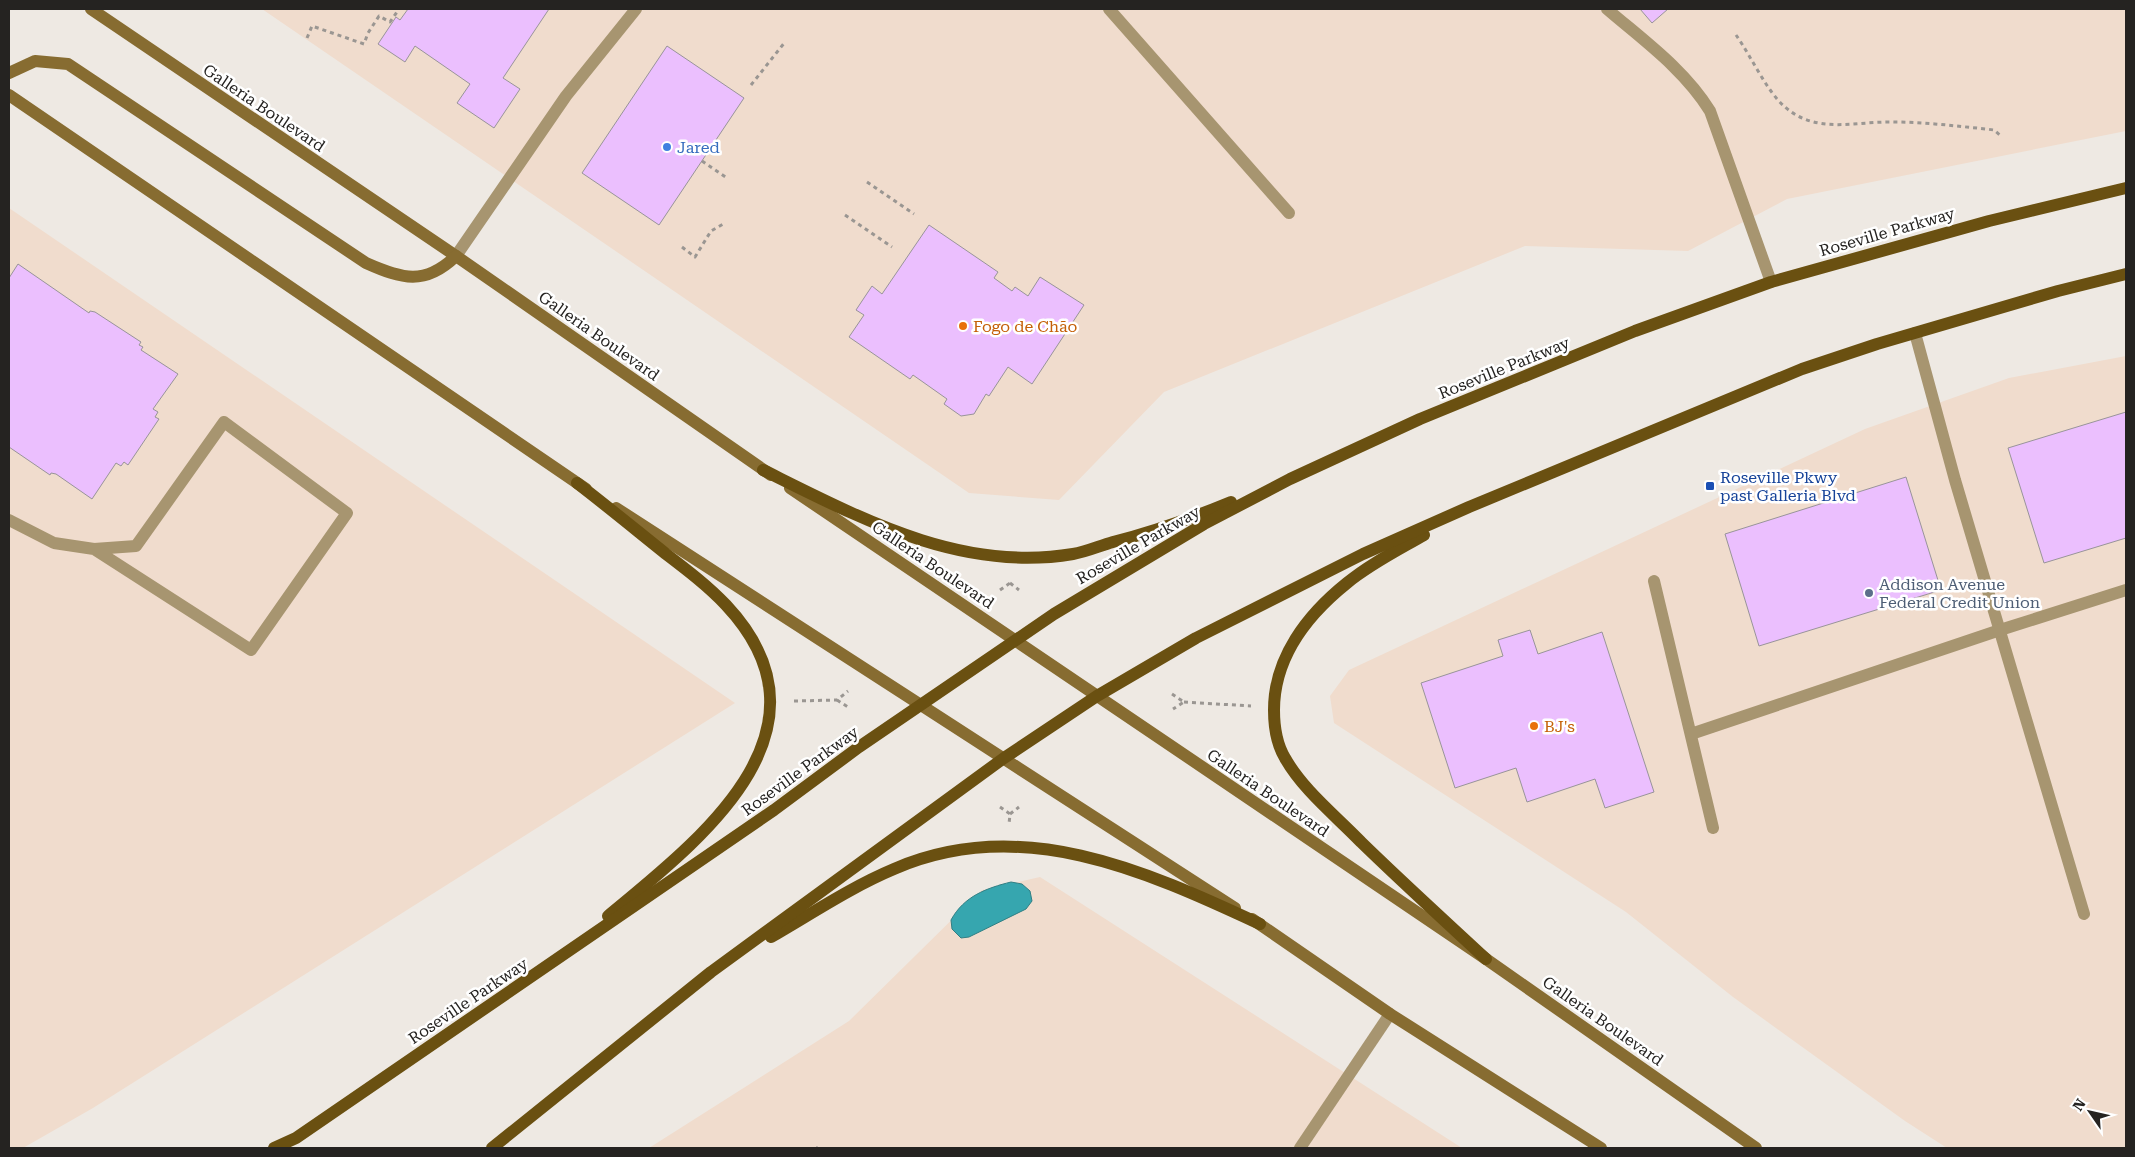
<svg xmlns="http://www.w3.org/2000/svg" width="2135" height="1157" font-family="'Roboto Serif',serif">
<rect width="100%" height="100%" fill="#eee9e3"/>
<g fill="#f0dccd">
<path d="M 262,9 L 2126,9 L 2126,131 L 1787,199 L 1688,251 L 1525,246 L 1164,392 L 1059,500 L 969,493 Z"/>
<path d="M 9,208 L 735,703 L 93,1108 L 23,1148 L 9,1148 Z"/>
<path d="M 2126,356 L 2126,1148 L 1947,1148 L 1905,1121 L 1733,997 L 1626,912 L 1334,723 L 1330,696 L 1349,670 L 1865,429 L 2009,378 Z"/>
<path d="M 1040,877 L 1462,1148 L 649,1148 L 849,1021 L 982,890 Z"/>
</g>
<path fill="#36a6af" stroke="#317f84" d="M 1011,882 L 1022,884 L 1030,891 L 1032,901 L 1026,909 L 969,937 L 961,938 L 952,929 L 951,920 C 964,896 987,888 1011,882 Z"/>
<g fill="#ebbffe" stroke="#989499">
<path d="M 408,9 L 549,9 L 503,78 L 520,89 L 494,128 L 457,103 L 470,84 L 415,46 L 405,62 L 378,44 L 396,17 L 400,20 Z"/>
<path d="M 1640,9 L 1668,9 L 1652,23 Z"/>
<path d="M 667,46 L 744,98 L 659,225 L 582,173 Z"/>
<path d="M 929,225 L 998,272 L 994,278 L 1012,291 L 1015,287 L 1028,296 L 1040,277 L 1084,305 L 1032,384 L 1008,367 L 989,396 L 986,394 L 974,414 L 961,416 L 944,404 L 947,399 L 913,375 L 910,379 L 849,337 L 864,315 L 856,310 L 872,286 L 882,294 Z"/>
<path d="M 18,264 L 89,313 L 90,311 L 95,312 L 141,342 L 139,345 L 143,347 L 141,350 L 178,374 L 153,409 L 158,412 L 155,417 L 159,419 L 128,465 L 124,462 L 121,466 L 116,463 L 92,499 L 56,474 L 51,473 L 50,475 L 9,447 L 9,278 Z"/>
<path d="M 2126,412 L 2126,538 L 2044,563 L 2008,448 Z"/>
<path d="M 1906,477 L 1941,590 L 1759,646 L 1725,534 Z"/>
<path d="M 1530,630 L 1538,654 L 1602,632 L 1654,792 L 1605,808 L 1595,779 L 1527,802 L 1516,768 L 1455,788 L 1421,683 L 1503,656 L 1498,640 Z"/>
</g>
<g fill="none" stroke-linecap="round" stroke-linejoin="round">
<g stroke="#9a9692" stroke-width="3" stroke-dasharray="4 4" stroke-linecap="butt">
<path d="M 1736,35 C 1751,56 1767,92 1785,107 C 1817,135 1856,121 1894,122 C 1925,122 1955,126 1986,129 L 1994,130 L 2001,136"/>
<path d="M 307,38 L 312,26 L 364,44 L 368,33 L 379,16 L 390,22 L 399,9"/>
<path d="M 751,85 L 785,42"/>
<path d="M 702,161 L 727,178"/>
<path d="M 867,182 L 914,214"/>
<path d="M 845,215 L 892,247"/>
<path d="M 682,247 L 695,257 L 711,231 L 725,223"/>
<path d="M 1010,583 L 1019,590"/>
<path d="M 1000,590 L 1010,583"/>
<path d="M 1172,694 L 1184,702 L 1173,709"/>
<path d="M 837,700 L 848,707"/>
<path d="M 794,701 L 837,700 L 848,691"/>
<path d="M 1184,702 L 1251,706"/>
<path d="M 1000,807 L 1010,814 L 1009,824"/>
<path d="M 1010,814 L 1019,807"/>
<path d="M 817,1148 L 818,1147"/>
</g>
<g stroke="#a79570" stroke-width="12">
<path d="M 1109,9 L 1289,213"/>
<path d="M 1607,9 C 1643,40 1684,69 1710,111 L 1771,282"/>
<path d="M 456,256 L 566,96 L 636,9"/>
<path d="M 1915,333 L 1955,480 L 2084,914"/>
<path d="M 9,520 L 54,543 L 94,549 L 136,546 L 224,422 L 347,513 L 251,650 L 94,549"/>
<path d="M 1654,581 L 1713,828"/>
<path d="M 1691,734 L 2000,630 L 2126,590"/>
<path d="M 1300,1148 L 1390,1014"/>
</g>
<g stroke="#876c31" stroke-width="12">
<path d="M 91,9 L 456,256 L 771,475"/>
<path d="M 9,73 L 35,61 L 68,64 L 366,263 C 402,279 425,286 456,256"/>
<path d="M 9,95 L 586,489"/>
<path d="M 790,488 L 1486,959 L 1756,1148"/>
<path d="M 616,508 C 822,642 1029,774 1235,908"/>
<path d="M 1252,919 L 1390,1014 L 1601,1148"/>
</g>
<g stroke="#6a5011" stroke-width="12">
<path d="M 763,470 C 860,518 961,573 1073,554 C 1086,552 1099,546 1113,542 C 1154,532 1192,518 1231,502"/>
<path d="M 577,483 C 607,506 636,530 666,554 C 687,570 708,586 726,605 C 843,730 701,839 608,916"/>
<path d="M 1424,535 C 1398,550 1370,564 1347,583 C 1307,615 1274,658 1274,710 C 1274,727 1276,743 1285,758 C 1303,790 1336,816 1361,842 C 1402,882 1444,920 1486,959"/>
<path d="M 771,937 C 811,914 851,887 894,869 C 1020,814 1144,870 1260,924"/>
<path d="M 274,1148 L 296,1138 L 774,810 L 859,747 L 1054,614 L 1204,524 L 1290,479 L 1420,419 L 1635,331 L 1771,282 L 1989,221 L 2126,188"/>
<path d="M 492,1148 L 711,972 L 1004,758 L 1097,696 L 1196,638 L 1363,554 L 1469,507 L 1802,369 L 1877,344 L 2058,291 L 2126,274"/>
</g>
</g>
<circle fill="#3f7fe0" stroke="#fff" stroke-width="2" cx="667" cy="147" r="5"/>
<g fill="#e8710a" stroke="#fff" stroke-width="2">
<circle cx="963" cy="326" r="5"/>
<circle cx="1534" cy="726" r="5"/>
</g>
<rect fill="#1a4fb4" stroke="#fff" stroke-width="2" x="1705" y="481" width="10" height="10" rx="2.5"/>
<circle fill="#5c6f8a" stroke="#fff" stroke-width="2" cx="1869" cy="593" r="5"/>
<g text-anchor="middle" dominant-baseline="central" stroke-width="5" stroke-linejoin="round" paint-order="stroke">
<g font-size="16" fill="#252321" stroke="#fff">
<text transform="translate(264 108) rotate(34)">Galleria Boulevard</text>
<text transform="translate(1887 232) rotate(-16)">Roseville Parkway</text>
<text transform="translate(599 336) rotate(35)">Galleria Boulevard</text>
<text transform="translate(1504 368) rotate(-22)">Roseville Parkway</text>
<text transform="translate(1138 545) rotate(-30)">Roseville Parkway</text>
<text transform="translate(933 565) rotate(34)">Galleria Boulevard</text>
<text transform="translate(800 771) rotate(-36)">Roseville Parkway</text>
<text transform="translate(1268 793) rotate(34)">Galleria Boulevard</text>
<text transform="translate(468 1001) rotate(-34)">Roseville Parkway</text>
<text transform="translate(1603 1021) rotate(35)">Galleria Boulevard</text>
</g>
<g font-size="16" fill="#366cbe" stroke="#fff" text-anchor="start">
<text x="677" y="147">Jared</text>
</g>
<g font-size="16" fill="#c56008" stroke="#fff" text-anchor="start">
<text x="973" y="326">Fogo de Chão</text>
<text x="1544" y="726">BJ's</text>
</g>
<g font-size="16" fill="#164399" stroke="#fff" text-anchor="start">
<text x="1720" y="477">Roseville Pkwy<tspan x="1720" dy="18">past Galleria Blvd</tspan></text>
</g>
<g font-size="16" fill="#4e5e75" stroke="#fff" text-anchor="start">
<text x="1879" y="584">Addison Avenue<tspan x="1879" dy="18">Federal Credit Union</tspan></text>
</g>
</g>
<rect width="2135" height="1157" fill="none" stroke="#252321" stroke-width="20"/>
<g transform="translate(2090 1112) rotate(304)" stroke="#ffffff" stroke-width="4" paint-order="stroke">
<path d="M0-4L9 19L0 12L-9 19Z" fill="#252321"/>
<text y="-8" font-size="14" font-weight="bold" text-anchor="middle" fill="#252321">N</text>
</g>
</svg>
